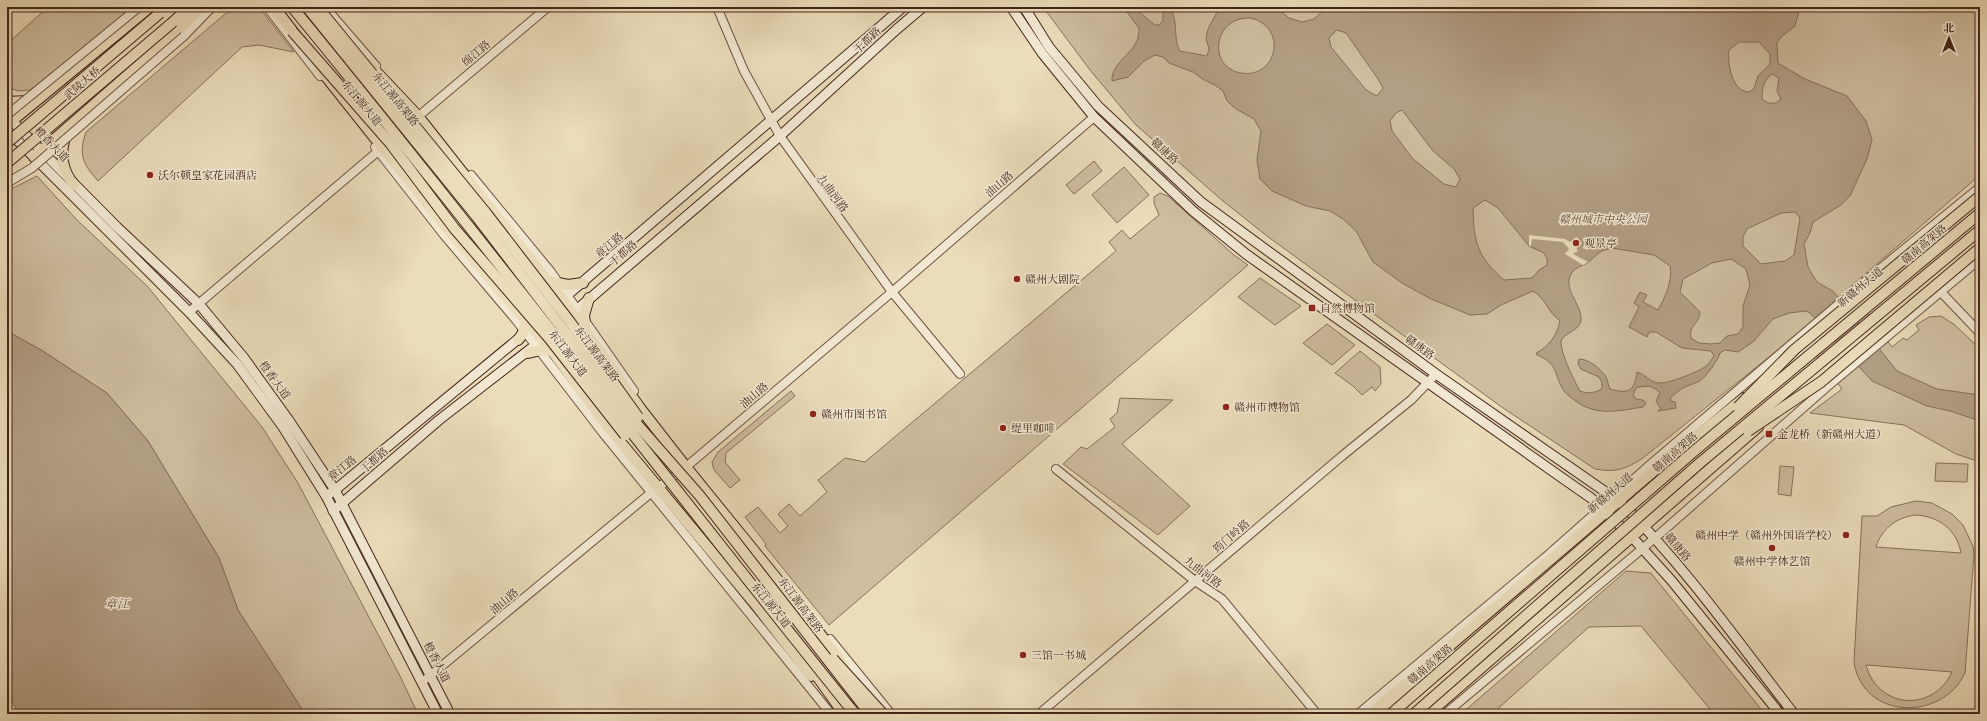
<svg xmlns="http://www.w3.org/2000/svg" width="1987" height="721" font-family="'Libre Caslon Text','Noto Serif SC',serif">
<rect width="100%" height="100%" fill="#ebdcba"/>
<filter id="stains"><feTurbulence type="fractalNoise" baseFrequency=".005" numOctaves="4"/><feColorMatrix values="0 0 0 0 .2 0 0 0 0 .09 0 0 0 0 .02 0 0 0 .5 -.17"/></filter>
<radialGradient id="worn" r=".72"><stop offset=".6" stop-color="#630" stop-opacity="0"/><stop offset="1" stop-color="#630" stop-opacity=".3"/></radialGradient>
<g fill="#cebd9f" stroke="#88715c" fill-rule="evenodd">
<path d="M 48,7 L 135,7 L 30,90 L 18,91 L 7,87 L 7,44 Z"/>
<path d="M 239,7 L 252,7 L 262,11 L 294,52 L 259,45 L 242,47 L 98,181 C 83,164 78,155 86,132 L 225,14 Z"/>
<path d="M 1043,7 L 1980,7 L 1980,175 L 1849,288 L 1892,347 L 1903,338 L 1907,340 L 1919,330 L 1916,325 L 1929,317 L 1941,316 L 1955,325 L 1980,349 L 1980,462 L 1956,454 L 1904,425 L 1810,413 L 1842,389 L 1799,333 L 1643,458 C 1626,469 1616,473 1595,469 L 1503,408 L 1267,236 L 1223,201 L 1136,125 L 1090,70 Z"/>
<path d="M 1094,161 L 1102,171 L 1074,194 L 1066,185 Z"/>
<path d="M 1124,167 L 1149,195 L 1117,223 L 1092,195 Z"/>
<path d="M 37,176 L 76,219 L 148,287 L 262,427 L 298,483 L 399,674 L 418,714 L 305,714 L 238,610 L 219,558 L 148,441 L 107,393 L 41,350 L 7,331 L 7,191 Z"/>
<path d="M 1160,193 L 1168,196 L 1234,255 L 1248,265 L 829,625 L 765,546 L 766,544 L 745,517 L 758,507 L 780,533 L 788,526 L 778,514 L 789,504 L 800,516 L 827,492 L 818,480 L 845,458 L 865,462 L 1116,251 L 1109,242 L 1122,230 L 1130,239 L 1159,215 L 1154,203 L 1154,197 Z"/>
<path d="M 1260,278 L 1301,306 L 1275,325 L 1238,297 Z"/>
<path d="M 1327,324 L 1355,345 L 1332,365 L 1303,343 Z"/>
<path d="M 1360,351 L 1380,367 L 1381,384 L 1375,391 L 1372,387 L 1362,395 L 1353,386 L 1335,373 Z"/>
<path d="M 791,391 L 795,396 L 726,453 L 725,462 L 740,480 L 730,488 L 714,470 L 712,462 L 718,452 Z"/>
<path d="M 1120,398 L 1173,400 L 1122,444 L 1190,506 L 1158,535 L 1063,464 L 1081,447 L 1087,449 L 1115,427 L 1110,419 L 1117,413 Z"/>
<path d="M 1936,463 L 1968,464 L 1967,482 L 1935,481 Z"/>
<path d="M 1780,466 L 1794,467 L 1791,496 L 1778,494 Z"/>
<path d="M 1916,501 L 1932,503 L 1952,514 L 1963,525 L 1973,546 L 1974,554 L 1965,673 C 1943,721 1863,721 1854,662 L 1862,516 L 1877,516 L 1891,507 ZM 1915,515 C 1939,516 1957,530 1961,553 L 1876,547 C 1882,528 1896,518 1915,515 ZM 1866,665 L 1867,665 L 1952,672 C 1933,713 1878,709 1866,665 Z"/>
<path d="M 1626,571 L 1651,573 L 1765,714 L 1714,714 L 1641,626 L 1589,627 L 1492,714 L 1461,714 Z"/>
</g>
<g fill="#b29e84" stroke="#866e5a" fill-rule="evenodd">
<path d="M 1123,7 L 1137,7 L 1139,12 L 1155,25 L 1159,25 L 1163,21 L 1163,12 L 1160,7 L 1168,7 C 1180,19 1172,38 1180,51 L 1207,56 L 1209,49 L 1206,38 L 1208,29 L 1217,12 L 1224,7 L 1276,7 L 1289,18 L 1302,22 L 1314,19 L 1327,7 L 1800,7 L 1795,26 L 1781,37 L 1777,43 L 1778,63 L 1805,79 L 1847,96 L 1866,121 L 1872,140 L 1867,159 L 1850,196 L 1841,205 L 1813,222 L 1810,233 L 1804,244 L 1808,267 L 1817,282 L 1833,291 L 1897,371 L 1937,389 L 1980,395 L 1980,421 L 1950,411 L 1927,406 L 1872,381 L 1810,313 L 1806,311 L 1789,313 L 1773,319 L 1753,342 L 1738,352 L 1725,350 L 1720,353 C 1719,359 1705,378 1700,381 C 1688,386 1679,388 1670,399 L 1671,401 L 1675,402 L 1676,408 L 1658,411 L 1661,409 L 1656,401 L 1660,393 C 1653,385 1646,385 1636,388 L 1633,395 L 1636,399 L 1643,400 L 1646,403 L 1643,407 C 1617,411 1595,417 1573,399 C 1569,396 1564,392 1562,388 C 1554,372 1557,363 1537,355 L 1536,353 C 1549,347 1557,335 1560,321 C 1547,311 1546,299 1533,291 L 1501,305 L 1487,314 L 1470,315 L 1429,298 L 1402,283 L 1373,262 L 1356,231 L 1343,219 L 1330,211 L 1306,206 L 1272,191 L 1260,179 L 1257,160 L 1261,131 L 1254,119 L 1236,109 L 1227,101 L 1223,91 L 1215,85 L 1204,80 L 1193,72 L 1169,63 L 1163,57 L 1155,55 L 1144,61 L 1128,77 L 1112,81 C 1111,66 1127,57 1134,46 C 1138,41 1139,34 1139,28 ZM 1250,18 C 1288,26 1278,79 1241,73 C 1207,67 1213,17 1250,18 ZM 1337,30 L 1346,33 L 1378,79 L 1383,88 L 1377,96 L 1366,90 L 1331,47 L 1329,38 ZM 1739,42 L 1759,42 L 1770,54 L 1770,64 L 1758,76 L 1754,89 L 1749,92 C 1732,92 1727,63 1729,50 ZM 1772,74 L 1779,78 L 1777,91 L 1781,99 L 1776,103 L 1768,103 L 1762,99 C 1762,88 1763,81 1772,74 ZM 1402,110 L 1433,151 L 1454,169 L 1460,179 L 1456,187 L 1444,184 L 1413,159 L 1392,131 L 1390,121 L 1396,113 ZM 1485,200 L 1498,208 L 1529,246 L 1544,253 L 1547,259 L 1547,265 L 1539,270 L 1532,278 L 1504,280 C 1477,256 1474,243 1473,208 ZM 1795,212 L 1800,218 L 1794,255 L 1785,261 L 1761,264 L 1743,246 L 1743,237 L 1747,229 L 1781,213 ZM 1612,248 L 1654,255 L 1670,266 C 1673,280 1665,298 1658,310 L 1643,302 L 1647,295 L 1640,292 L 1634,303 L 1639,307 L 1629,327 L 1647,337 L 1649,332 L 1656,332 L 1682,348 L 1711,351 L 1714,356 C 1711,360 1709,364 1706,366 C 1699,372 1667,384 1659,383 C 1649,382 1645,374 1637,372 C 1634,392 1629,394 1610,389 C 1608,385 1608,381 1606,377 C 1601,369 1589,359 1579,359 L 1578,364 L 1581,369 L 1599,377 L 1602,383 L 1602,389 C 1594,393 1588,394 1580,391 C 1575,382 1557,347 1562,339 C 1567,332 1580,330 1581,320 C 1582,303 1560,288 1573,271 C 1577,267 1582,266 1587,263 C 1598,255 1597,251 1612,248 ZM 1731,259 L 1746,269 L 1750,285 L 1743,306 L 1743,327 L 1738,334 L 1727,336 L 1720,343 L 1711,344 L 1699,343 L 1691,338 C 1688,326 1700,323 1700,312 L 1680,292 L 1683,279 L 1712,263 Z"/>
<path d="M 7,331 L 41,350 L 107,393 L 148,441 L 219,558 L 238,610 L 305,714 L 19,714 L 7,693 Z"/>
</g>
<path fill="#ebdcba" d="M 1529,235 L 1565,239 L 1570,242 L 1577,237 L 1582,244 L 1576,247 L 1578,251 L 1573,254 L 1588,262 L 1583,265 L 1565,254 L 1569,249 L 1563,242 L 1532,239 L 1531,246 L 1529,246 Z"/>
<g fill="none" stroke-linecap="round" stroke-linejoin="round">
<g stroke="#6d5342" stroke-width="10">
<g id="tertiary">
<path d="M 267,7 L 320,76"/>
<path d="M 325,7 L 376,66"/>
<path d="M 717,7 L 744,71 L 780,136 L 892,292 L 960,374"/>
<path d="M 184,36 L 212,7"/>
<path d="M 414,120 L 548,7"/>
<path d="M 375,147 L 444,235 L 516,320 L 603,433 L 831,714"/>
<path d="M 471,175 L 551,272 L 634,391"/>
<path d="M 1941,292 L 1980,333"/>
<path d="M 189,312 L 383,147"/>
<path d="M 1056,469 L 1195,581 L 1222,599 L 1317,714"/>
<path d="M 830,639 L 891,714"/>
<path d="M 426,679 L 652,492 L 686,467 L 892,292 L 1094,117"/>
<path d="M 1039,714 L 1342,456 L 1411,400 L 1436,374"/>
<path d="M 1358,714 L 1548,555 L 1652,463 L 1875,273 L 1980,187"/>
<path d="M 1445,714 L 1655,538 L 1828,386 L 1980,259"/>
</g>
</g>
<g stroke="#43251a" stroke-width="11">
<g id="secondary">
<path d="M 1011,7 L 1042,53 L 1094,117 L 1193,211 L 1246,254 L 1558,475 L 1591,498 L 1632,537 L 1671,580 L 1780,714"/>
<path d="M 1024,7 L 1049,47 L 1098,106 L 1201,202 L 1436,374 L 1620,502 C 1685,566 1738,642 1794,714"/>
<path d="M 7,116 L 117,227 L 199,304 L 244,358 L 290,422 L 335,490 L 450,714"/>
<path d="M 7,130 L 189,312 L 237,364 L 283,427 L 326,496 L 438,714"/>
<path d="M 558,303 L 903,7"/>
<path d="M 567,318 L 780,136 L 897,29 L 923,7"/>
<path d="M 326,496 L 335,490 L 523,335"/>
<path d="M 333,511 L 439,420 L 547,336"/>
</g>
</g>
<g stroke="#43251a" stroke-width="12">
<g id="primary">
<path d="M 274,7 L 297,37"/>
<path d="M 173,22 L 190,7"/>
<path d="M 368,63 L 418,116 L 563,300 L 640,408 L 686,467 L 790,595 L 844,665"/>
<path d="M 319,68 L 448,230 L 552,351 L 608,427 L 755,604 L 811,676"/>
<path d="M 7,102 L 28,101"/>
<path d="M 7,125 L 150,7"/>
<path d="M 66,135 C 59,153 62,170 74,185"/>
<path d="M 34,157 L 178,31 L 201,7"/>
<path d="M 1784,365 L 1980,203"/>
<path d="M 1793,397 L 1980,241"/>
<path d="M 1370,714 L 1661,465 L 1744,398"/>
<path d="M 1428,714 L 1758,427"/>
</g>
</g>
<g stroke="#43251a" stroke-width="12">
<g id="trunk">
<path d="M 548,281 L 568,285 L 583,283"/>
<path d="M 586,332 L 584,315 L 589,298"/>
<path d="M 518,340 C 526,331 527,320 519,310"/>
<path d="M 528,353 L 541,350 L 552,351"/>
<path d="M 797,648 L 844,714"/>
<path d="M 1379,714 L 1419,685"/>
</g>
</g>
<use href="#tertiary" stroke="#f2e8d2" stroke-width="8"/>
<use href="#secondary" stroke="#f2e8d2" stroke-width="9"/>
<use href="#primary" stroke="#ebdcba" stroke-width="10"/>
<use href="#trunk" stroke="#ebdcba" stroke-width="10"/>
<g stroke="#6d5342" stroke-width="10" stroke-linecap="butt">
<g id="tertiary-bridge">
<path d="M 7,115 L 139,7"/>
<path d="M 7,183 L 32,168 L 184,36"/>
</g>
</g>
<g stroke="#43251a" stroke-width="12" stroke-linecap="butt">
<g id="primary-bridge">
<path d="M 7,143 L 160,13"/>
<path d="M 7,163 L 173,22"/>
</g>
</g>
<g stroke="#43251a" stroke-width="12" stroke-linecap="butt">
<g id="trunk-bridge">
<path d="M 292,7 C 484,240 666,480 855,714"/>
<path d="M 307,7 L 477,217 L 628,414 L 700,496 L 870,714"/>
<path d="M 320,10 L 486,213 L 570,322 L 638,417"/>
<path d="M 292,31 L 390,143 L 454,228 L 549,338 L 625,435"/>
<path d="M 1738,407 L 1794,350 L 1980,196"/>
<path d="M 1748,431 L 1821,382 L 1980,248"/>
<path d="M 833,659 L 883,714"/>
<path d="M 1391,714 L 1693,452 L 1980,213"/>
<path d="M 1414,714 L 1701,462 L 1980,230"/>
</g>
</g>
<use href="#tertiary-bridge" stroke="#f2e8d2" stroke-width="8"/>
<use href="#primary-bridge" stroke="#ebdcba" stroke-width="10"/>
<use href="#trunk-bridge" stroke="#ebdcba" stroke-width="10"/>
</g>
<g fill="#8f2418" stroke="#f2e8d2" stroke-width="1.5">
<circle cx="150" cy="175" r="4"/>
<circle cx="1576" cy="243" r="4"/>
<circle cx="1017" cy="279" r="4"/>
<rect x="1308" y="304" width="8" height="8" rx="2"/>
<circle cx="1226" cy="407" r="4"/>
<circle cx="813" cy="414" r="4"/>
<circle cx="1003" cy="428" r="4"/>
<rect x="1765" y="430" width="8" height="8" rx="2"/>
<circle cx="1846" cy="535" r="4"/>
<circle cx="1772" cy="548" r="4"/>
<circle cx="1023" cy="655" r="4"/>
</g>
<g text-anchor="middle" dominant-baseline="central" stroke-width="3" stroke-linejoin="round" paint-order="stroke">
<g font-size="11" fill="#43251a" stroke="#f2e8d2">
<text transform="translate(867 40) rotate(-43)">于都路</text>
<text transform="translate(476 53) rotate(-40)">绵江路</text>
<text transform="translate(82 83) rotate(-41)">武陵大桥</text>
<text transform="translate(396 99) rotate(51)">东江源高架路</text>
<text transform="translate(362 103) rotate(50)">东江源大道</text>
<text transform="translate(52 144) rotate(46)">橙香大道</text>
<text transform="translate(1165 151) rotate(43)">赣康路</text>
<text transform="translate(999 184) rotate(-41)">油山路</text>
<text transform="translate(833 193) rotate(54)">九曲河路</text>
<text transform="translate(1924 244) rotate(-40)">赣南高架路</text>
<text transform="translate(609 245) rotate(-41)">章江路</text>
<text transform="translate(623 253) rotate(-40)">于都路</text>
<text transform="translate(1860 287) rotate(-40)">新赣州大道</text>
<text transform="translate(1420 347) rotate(36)">赣康路</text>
<text transform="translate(568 353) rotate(53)">东江源大道</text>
<text transform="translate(597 354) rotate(53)">东江源高架路</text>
<text transform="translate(275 380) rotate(54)">橙香大道</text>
<text transform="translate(754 395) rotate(-40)">油山路</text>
<text transform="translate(1675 452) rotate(-41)">赣南高架路</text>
<text transform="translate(374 460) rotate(-41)">于都路</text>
<text transform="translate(342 468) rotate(-39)">章江路</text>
<text transform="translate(1610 493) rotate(-41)">新赣州大道</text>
<text transform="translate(1231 536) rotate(-41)">筠门岭路</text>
<text transform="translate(1678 547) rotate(50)">赣康路</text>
<text transform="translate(1203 572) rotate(37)">九曲河路</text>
<text transform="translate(504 601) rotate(-40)">油山路</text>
<text transform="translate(771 605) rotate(51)">东江源大道</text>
<text transform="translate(801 605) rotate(53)">东江源高架路</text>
<text transform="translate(437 662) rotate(63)">橙香大道</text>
<text transform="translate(1430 664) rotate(-41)">赣南高架路</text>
</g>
<g font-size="11" fill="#43251a" stroke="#f2e8d2" text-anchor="start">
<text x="158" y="175">沃尔顿皇家花园酒店</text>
<text x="1584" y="243">观景亭</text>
<text x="1025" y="279">赣州大剧院</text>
<text x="1320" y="308">自然博物馆</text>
<text x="1234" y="407">赣州市博物馆</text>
<text x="821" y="414">赣州市图书馆</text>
<text x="1011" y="428">缇里咖啡</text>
<text x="1777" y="434">金龙桥（新赣州大道）</text>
<text x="1838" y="535" text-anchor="end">赣州中学（赣州外国语学校）</text>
<text x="1772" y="561" text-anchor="middle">赣州中学体艺馆</text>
<text x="1031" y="655">三馆一书城</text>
</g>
<g font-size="11" font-style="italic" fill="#664b3b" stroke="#f2e8d2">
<text x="1603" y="219">赣州城市中央公园</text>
</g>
<g font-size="12" font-style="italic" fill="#64493a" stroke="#f2e8d2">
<text x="117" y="603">章江</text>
</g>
</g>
<rect width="1987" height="721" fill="none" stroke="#ebdcba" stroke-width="24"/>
<rect x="8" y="8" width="1971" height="705" fill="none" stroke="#43251a" stroke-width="2"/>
<rect x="12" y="12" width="1963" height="697" fill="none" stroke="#43251a"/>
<g transform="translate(1949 38)" stroke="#f2e8d2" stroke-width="3" paint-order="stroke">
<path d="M0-3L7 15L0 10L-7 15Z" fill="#43251a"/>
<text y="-6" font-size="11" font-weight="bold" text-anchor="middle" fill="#43251a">北</text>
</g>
<rect width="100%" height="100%" filter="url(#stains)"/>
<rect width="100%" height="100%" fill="url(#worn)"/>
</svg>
